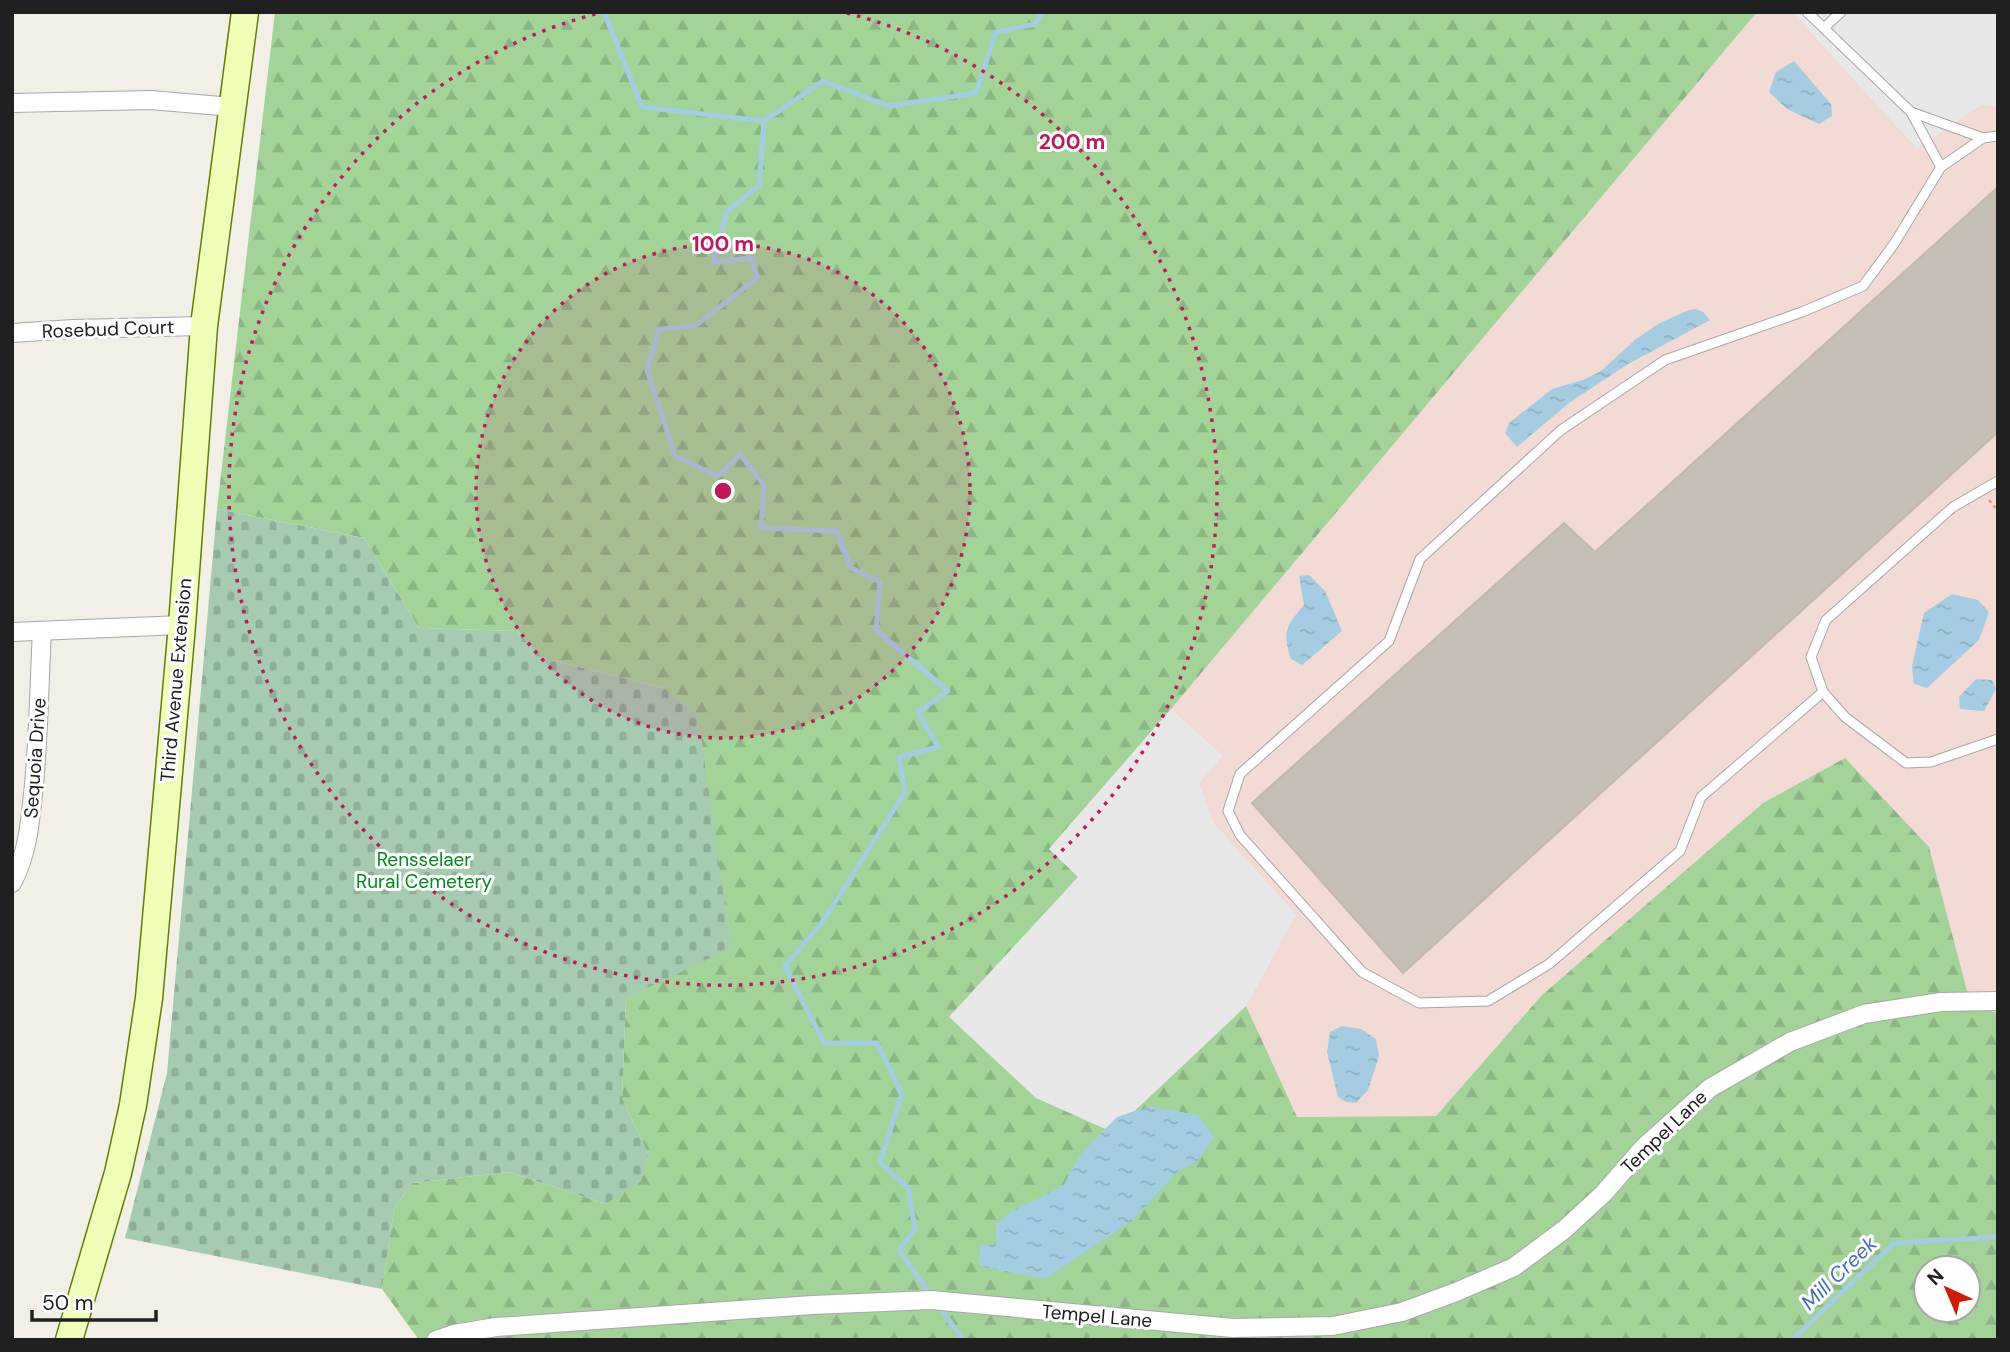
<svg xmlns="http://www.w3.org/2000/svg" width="2010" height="1352" font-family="'DM Sans',sans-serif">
<defs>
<pattern id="forest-firs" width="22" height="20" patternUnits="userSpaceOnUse" patternTransform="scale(1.75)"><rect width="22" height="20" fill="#a2d498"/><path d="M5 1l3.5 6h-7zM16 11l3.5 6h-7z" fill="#8bb683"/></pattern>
<pattern id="cemetery-stones" width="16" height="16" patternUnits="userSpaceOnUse" patternTransform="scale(1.75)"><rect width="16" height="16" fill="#a5ccb0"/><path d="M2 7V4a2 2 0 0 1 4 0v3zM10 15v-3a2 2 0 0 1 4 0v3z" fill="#8eaf97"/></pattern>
<pattern id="water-ripples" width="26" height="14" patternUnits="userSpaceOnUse" patternTransform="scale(1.75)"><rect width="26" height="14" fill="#a4cce2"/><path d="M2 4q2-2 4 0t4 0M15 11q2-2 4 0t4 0" fill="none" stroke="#8dafc2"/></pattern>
</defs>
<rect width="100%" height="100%" fill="#f1efe6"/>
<path fill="#f3dad4" d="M 1757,12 L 1998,12 L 1998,1013 L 1971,1007 L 1845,758 L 1763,803 L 1541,996 L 1436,1116 L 1297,1117 L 1049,849 L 1171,709 Z"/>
<path fill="url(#forest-firs)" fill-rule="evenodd" d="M 275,12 L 1757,12 L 1171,709 L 1049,849 L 1079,877 L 949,1017 L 1112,1132 L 1246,1006 L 1297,1117 L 1436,1116 L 1541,996 L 1763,803 L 1845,758 L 1929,847 L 1971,1006 L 1998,1013 L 1998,1340 L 419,1340 L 382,1289 L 394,1209 L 412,1183 L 509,1172 L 606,1204 L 648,1154 L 622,1098 L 626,998 L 664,688 L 543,658 L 517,631 L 419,628 L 364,538 L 217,509 ZM 1926,1268 L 1968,1268 L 1968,1310 L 1926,1310 Z"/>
<path fill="url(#cemetery-stones)" d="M 217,509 L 364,538 L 419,628 L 517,631 L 543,658 L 664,688 L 698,715 L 731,948 L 626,998 L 622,1098 L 648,1154 L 641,1181 L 606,1204 L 509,1172 L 412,1183 L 394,1209 L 382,1289 L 125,1238 L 167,1073 Z"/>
<g fill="#e8e8e8">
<path d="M 1792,12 L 1998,12 L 1998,107 L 1981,105 L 1917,149 Z"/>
<path d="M 1171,709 L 1223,756 L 1199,783 L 1214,823 L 1296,915 L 1246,1006 L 1112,1132 L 1036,1098 L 949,1017 L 1078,877 L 1049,849 Z"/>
</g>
<g fill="url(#water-ripples)">
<path d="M 1794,61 L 1831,104 L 1832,116 L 1819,124 L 1787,109 L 1769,92 L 1776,72 Z"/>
<path d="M 1695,309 L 1703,312 L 1710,320 L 1628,364 L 1569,403 L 1517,447 L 1505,433 L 1509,423 L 1552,389 L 1583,380 L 1601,371 L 1636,339 L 1660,323 L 1689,310 Z"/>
<path d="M 1309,575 L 1325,591 L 1342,631 L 1302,665 L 1291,659 C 1282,631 1286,626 1304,605 L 1299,576 Z"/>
<path d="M 1952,594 L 1978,600 L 1989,612 L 1979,640 L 1927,688 L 1914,684 L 1912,666 L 1924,613 Z"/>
<path d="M 1976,679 L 1992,680 L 1996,689 L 1984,711 L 1960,709 L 1959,697 Z"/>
<path d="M 1342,1026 L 1361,1029 L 1376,1039 L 1379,1056 L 1368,1090 L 1356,1103 L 1346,1102 L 1338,1097 L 1327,1052 L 1330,1032 Z"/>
<path d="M 1149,1106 L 1198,1115 L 1214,1137 L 1197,1162 L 1178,1171 L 1133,1220 L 1045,1279 L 979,1266 L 980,1246 L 996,1244 L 996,1224 L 1010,1212 L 1063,1186 L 1080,1155 L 1117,1117 Z"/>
</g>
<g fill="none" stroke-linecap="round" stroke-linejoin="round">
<g stroke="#a4cce2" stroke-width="5">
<path d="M 604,12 L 642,107 L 764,121 L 759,186 L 727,211 L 713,262 L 752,258 L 757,278 L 695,326 L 659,329 L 647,370 L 675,456 L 718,476 L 740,454 L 764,485 L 761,528 L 837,531 L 851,568 L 880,582 L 876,630 L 948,691 L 918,712 L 938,747 L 899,757 L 905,792 L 823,921 L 785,966 L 824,1043 L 877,1043 L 902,1094 L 880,1162 L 908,1188 L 915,1229 L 899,1250 L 931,1295"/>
<path d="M 764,121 L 823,81 L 889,106 L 976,93 L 996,32 L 1036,24 L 1042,12"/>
<path d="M 939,1306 L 963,1340"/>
<path d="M 1792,1340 L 1894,1243 L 1998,1237"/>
</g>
</g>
<path fill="#c6bfb5" stroke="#c4b8a7" stroke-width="2" d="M 1998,187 L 1998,432 L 1403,973 L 1252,803 L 1564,523 L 1595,552 Z"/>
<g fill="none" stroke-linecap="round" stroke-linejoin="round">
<g stroke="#a7a7a7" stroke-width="11">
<g id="lane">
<path d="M 1807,12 L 1911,112 L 1941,167"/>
<path d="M 1824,28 L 1841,12"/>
<path d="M 1911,112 L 1983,138"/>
<path d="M 1998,481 L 1953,507 L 1826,620 L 1811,657 L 1823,692 L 1845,717 L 1906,763 L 1931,762 L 1998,739"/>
<path d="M 1823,692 L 1701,797 L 1680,851 L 1549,964 L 1488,1001 L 1419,1003 L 1362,972 L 1240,835 L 1228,811 L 1240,774 L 1389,641 L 1420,559 L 1561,430 L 1665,360 L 1802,312 L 1863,286 L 1894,244 L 1941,167 L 1983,138 L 1998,136"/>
</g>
</g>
<g stroke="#a7a7a7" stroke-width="20">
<g id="street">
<path d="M 12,103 L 151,100 L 232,107"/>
<path d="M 12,333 L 73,329 L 204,326"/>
<path d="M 12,632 L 182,625"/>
<path d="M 12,883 C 27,855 30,825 33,794 C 39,740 39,685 42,631"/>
<path d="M 436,1340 L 454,1334 L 496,1327 L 812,1305 L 931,1300 L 1233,1328 L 1333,1326 L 1402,1312 L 1456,1292 L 1514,1267 L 1565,1229 L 1604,1193 L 1644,1147 L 1710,1088 L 1790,1042 L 1864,1014 L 1941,1002 L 1998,1001"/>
</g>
</g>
<g stroke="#607f00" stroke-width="29">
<path id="secondary" d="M 69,1340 L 118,1173 L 133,1105 L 149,998 L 182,625 L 204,326 L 245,12"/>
</g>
<path stroke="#ff8d6a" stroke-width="2.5" stroke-dasharray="3.5 3.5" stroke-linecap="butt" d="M 1989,500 L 1998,511"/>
<use href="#lane" stroke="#fff" stroke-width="9"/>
<use href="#street" stroke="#fff" stroke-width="18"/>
<use href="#secondary" stroke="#f1feb7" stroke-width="26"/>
</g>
<circle cx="723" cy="491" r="247" fill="#c2185b" fill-opacity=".12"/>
<g fill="none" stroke="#c2185b" stroke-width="3.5" stroke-dasharray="3.5 7">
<circle cx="723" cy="491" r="247"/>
<path d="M847 13A494 494 0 1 1 599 13"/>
</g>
<g text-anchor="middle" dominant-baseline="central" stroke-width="6" stroke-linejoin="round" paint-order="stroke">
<g font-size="19" fill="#202020" stroke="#fff">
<text transform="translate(108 329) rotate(-2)">Rosebud Court</text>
<text transform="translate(176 680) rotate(-85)">Third Avenue Extension</text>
<text transform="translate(35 758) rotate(-86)">Sequoia Drive</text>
<text transform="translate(1664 1132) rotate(-44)">Tempel Lane</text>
<text transform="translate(1097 1316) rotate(5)">Tempel Lane</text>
</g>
<g font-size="19" fill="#038920" stroke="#fff">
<text x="424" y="859">Rensselaer<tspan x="424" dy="22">Rural Cemetery</tspan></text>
</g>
<g font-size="21" font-style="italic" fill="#446fb8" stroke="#fff">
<text transform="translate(1839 1273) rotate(-44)">Mill Creek</text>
</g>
</g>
<circle cx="723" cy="491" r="10" fill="#c2185b" stroke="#fff" stroke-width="3.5"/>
<g font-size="21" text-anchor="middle" font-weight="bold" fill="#c2185b" stroke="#fff" stroke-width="6" stroke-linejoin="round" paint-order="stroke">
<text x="1072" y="149">200 m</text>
<text x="723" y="251">100 m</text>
</g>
<rect width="2010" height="1352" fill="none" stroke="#202020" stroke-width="28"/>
<g transform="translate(1947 1289) rotate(316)"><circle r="33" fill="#ffffff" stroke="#a6a6a6" stroke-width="2"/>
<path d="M0-5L12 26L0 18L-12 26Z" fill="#d11b00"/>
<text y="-10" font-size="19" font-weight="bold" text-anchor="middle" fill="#202020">N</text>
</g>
<path d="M32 1310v10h124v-10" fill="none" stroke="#202020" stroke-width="3.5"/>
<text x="42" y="1310" font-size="21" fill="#202020" stroke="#ffffff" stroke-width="5" paint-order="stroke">50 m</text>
</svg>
